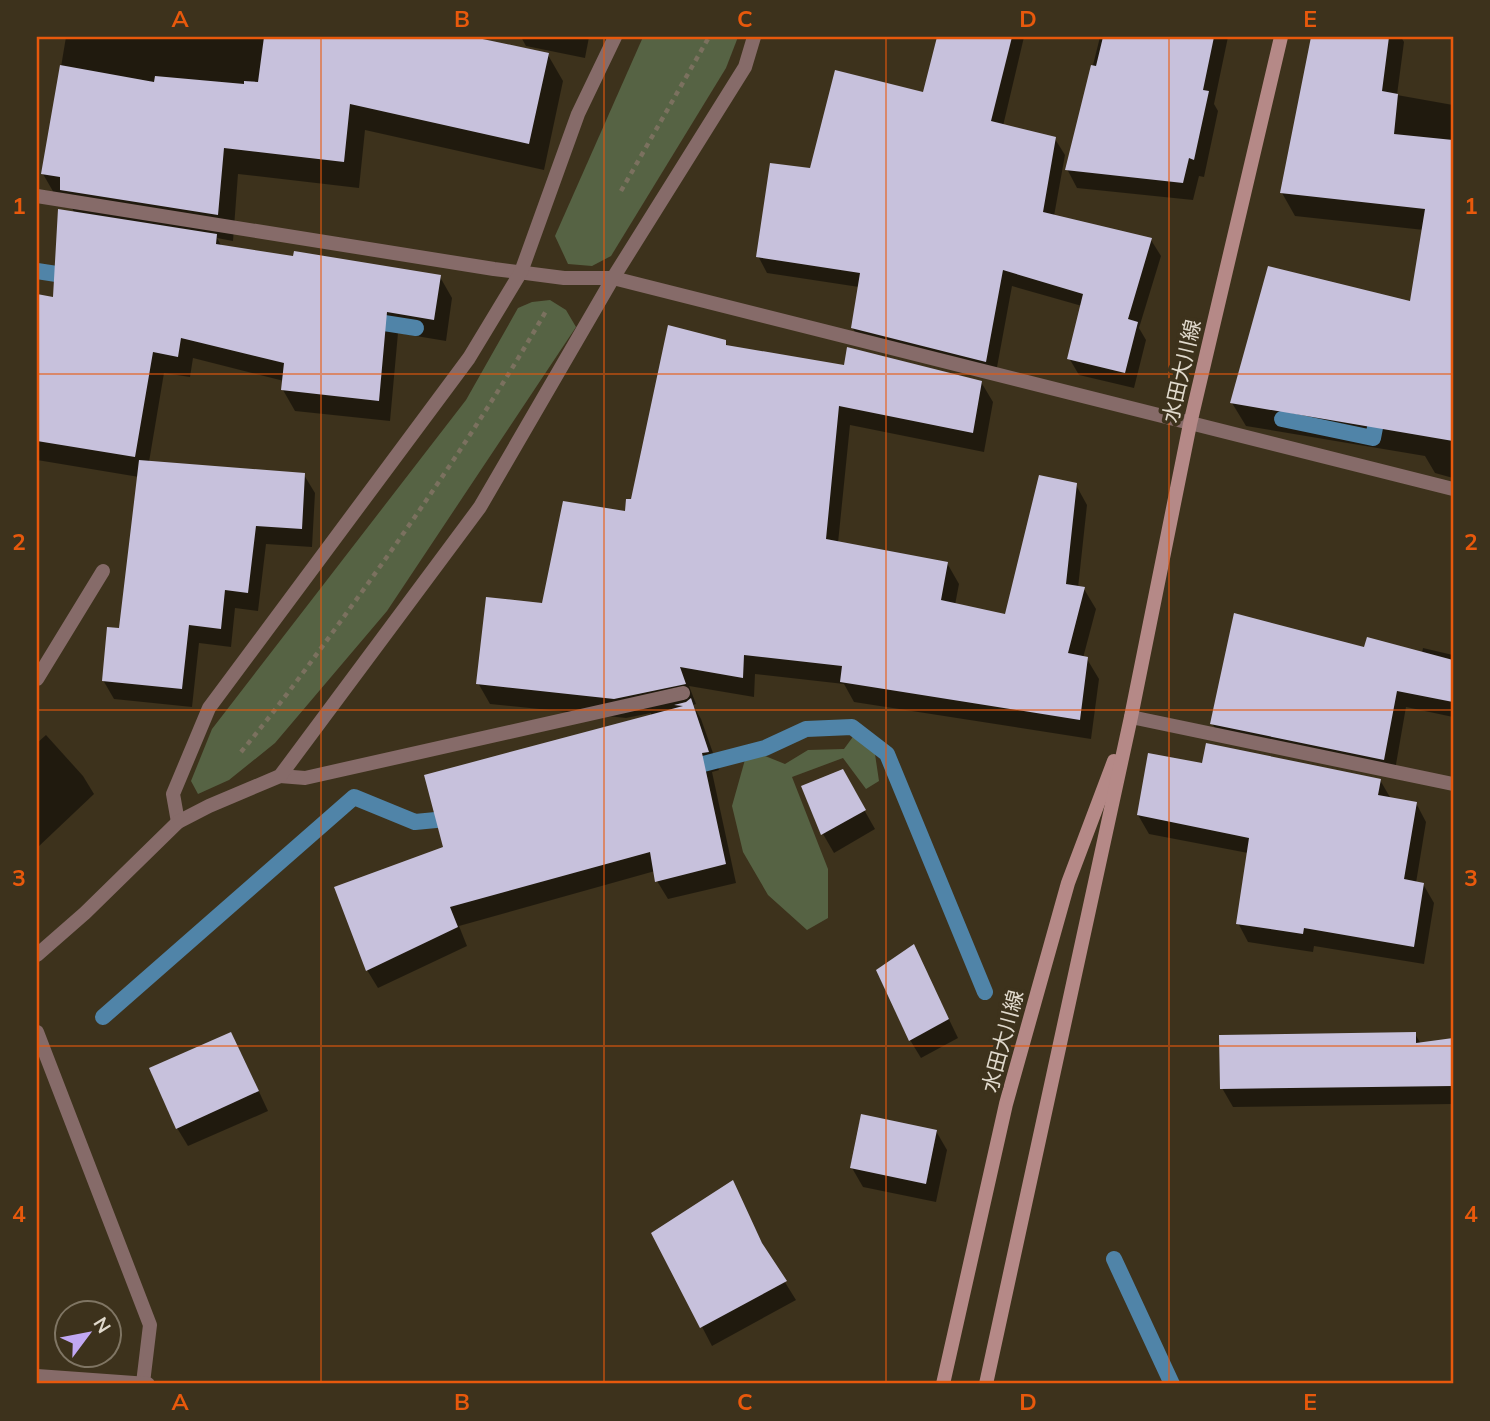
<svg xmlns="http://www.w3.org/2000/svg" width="1490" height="1421" font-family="Mulish,'Noto Sans JP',sans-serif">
<rect width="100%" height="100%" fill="#3d321c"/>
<g fill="#566344">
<path d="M 643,37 L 738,37 L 726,68 L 611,256 L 592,266 L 568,264 L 555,236 Z"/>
<path d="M 550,300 L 566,310 L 576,327 L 387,611 L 275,743 L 229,780 L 198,794 L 191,781 L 212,729 L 466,400 L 518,308 L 532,302 Z"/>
<path d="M 855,734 L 872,734 L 879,781 L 866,789 L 843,758 L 792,777 L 828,869 L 828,918 L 807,930 L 768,895 L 743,852 L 732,806 L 748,749 L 785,764 L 808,750 L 844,749 Z"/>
</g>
<g fill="#0007">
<path d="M 66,37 L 465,37 L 548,55 L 563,81 L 544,170 L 365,130 L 359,188 L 238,174 L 233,241 L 217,238 L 222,247 L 440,277 L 452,298 L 446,341 L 398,333 L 390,421 L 295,411 L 283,390 L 284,381 L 193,358 L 190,377 L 164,373 L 149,462 L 304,475 L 315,493 L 312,547 L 266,544 L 258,611 L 235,608 L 231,647 L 199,643 L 192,707 L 114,699 L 103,680 L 121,630 L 139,477 L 37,460 L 37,296 L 55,299 L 75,214 L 69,202 L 58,200 L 43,174 Z"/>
<path d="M 521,37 L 589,37 L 585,58 L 526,46 Z"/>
<path d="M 939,37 L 1024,37 L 1003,126 L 1055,139 L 1065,155 L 1054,216 L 1151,240 L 1161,256 L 1139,328 L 1146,340 L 1134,388 L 1079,375 L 1069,358 L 1082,306 L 1012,286 L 995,378 L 862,344 L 852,327 L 859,287 L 767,273 L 758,256 L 811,170 L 925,95 Z"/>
<path d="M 1100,37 L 1228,37 L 1214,104 L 1218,111 L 1204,177 L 1199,176 L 1193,200 L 1077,188 L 1067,169 Z"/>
<path d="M 1312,37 L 1401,37 L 1404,42 L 1397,95 L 1453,105 L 1453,478 L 1435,473 L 1425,456 L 1246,426 L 1232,403 L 1412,303 L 1424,230 L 1295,216 L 1282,193 Z"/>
<path d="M 725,342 L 728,347 L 846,367 L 981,382 L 993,402 L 984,452 L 850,425 L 838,543 L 947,563 L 959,584 L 955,605 L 1006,616 L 1076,485 L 1087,505 L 1078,588 L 1084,589 L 1096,609 L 1083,658 L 1087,659 L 1099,679 L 1091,739 L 854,702 L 844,684 L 755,674 L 754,697 L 689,686 L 696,704 L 693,705 L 701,719 L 719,770 L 712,772 L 736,883 L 668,899 L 657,881 L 655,871 L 459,926 L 467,946 L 378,988 L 367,970 L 445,848 L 651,716 L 651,713 L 626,718 L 490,704 L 478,683 L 543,605 L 627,513 Z"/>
<path d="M 1423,648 L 1453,655 L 1453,717 L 1406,707 L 1394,776 L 1222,740 L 1212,723 L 1422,653 Z"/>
<path d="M 46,735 L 83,776 L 94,794 L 37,848 L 37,743 Z"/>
<path d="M 1203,766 L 1380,780 L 1391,799 L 1416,803 L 1426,822 L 1416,883 L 1423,884 L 1434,903 L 1424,964 L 1314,946 L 1313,952 L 1248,942 L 1238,923 L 1248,853 L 1149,834 L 1138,815 Z"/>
<path d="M 842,771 L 875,829 L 834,853 L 823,834 L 803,787 Z"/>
<path d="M 914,947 L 958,1038 L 921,1058 L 910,1040 Z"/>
<path d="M 1415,1034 L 1421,1044 L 1453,1039 L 1453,1104 L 1233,1107 L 1222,1088 Z"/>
<path d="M 241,1053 L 268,1111 L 188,1146 L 177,1128 Z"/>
<path d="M 936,1131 L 947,1150 L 936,1202 L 863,1187 L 852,1168 Z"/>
<path d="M 732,1182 L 768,1255 L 796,1300 L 712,1346 L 653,1233 Z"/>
</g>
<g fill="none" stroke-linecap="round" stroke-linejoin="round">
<g stroke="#5084a8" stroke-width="16">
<path d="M 37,271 L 76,277"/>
<path d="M 365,320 L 416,328"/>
<path d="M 1282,419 L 1373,438 L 1379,407"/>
<path d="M 684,769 L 765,748 L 806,729 L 852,727 L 887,754 L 985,992"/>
<path d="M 103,1017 L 354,797 L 415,822 L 457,818"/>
<path d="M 1114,1259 L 1172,1384"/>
</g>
</g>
<g fill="#c7c1dc">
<path d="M 264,37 L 473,37 L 549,53 L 529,144 L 350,104 L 344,162 L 224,148 L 218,215 L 60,190 L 60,177 L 41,174 L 60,65 L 154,82 L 155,76 L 244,84 L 244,81 L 258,82 Z"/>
<path d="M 937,37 L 1012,37 L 991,121 L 1056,137 L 1043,212 L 1152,238 L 1128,319 L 1138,322 L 1125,373 L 1067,359 L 1083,294 L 1003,270 L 986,362 L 851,328 L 860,273 L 756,257 L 770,163 L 810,168 L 835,70 L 923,92 Z"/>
<path d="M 1103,37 L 1214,37 L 1203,90 L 1209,91 L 1194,160 L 1189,158 L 1183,183 L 1065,170 L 1091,65 L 1096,66 Z"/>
<path d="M 1311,37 L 1389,37 L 1382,91 L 1398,94 L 1394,134 L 1453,140 L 1453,441 L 1230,403 L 1268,266 L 1410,301 L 1425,209 L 1280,193 Z"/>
<path d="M 58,209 L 217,234 L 216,244 L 293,256 L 294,251 L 441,275 L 434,320 L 387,312 L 379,401 L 281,390 L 284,363 L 181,338 L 178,357 L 153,352 L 135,457 L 37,441 L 37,294 L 53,297 Z"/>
<path d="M 668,325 L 726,340 L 726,345 L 844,365 L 847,347 L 982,381 L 973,433 L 839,406 L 826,539 L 948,562 L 941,600 L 1005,614 L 1039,475 L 1077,483 L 1066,584 L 1085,587 L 1068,653 L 1088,657 L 1080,720 L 840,682 L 842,666 L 744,655 L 743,678 L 680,667 L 686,684 L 614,699 L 476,684 L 486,597 L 542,603 L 563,501 L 625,511 L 626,499 L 631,499 Z"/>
<path d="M 139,460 L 305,473 L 302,529 L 256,526 L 248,593 L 225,590 L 221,629 L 189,625 L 182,689 L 102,681 L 107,627 L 119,628 Z"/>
<path d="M 1234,613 L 1364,647 L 1367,637 L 1453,660 L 1453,702 L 1397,691 L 1384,760 L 1210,724 Z"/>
<path d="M 691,698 L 709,752 L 702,753 L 726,864 L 655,882 L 650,852 L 450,907 L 458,927 L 366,971 L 334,887 L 443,847 L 424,775 L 683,706 L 674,705 L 686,702 Z"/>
<path d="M 1206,743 L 1381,779 L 1378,795 L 1417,802 L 1404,879 L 1424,883 L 1414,947 L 1304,928 L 1303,934 L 1236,924 L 1249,838 L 1137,815 L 1148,753 L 1202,763 Z"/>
<path d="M 843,769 L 866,810 L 821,835 L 801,786 Z"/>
<path d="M 914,944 L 949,1019 L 909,1041 L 876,970 Z"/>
<path d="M 231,1032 L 259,1091 L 176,1129 L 149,1068 Z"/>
<path d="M 1416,1032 L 1416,1043 L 1453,1038 L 1453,1086 L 1220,1089 L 1219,1035 Z"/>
<path d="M 861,1114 L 937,1130 L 926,1184 L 850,1168 Z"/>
<path d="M 733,1180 L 762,1243 L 787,1281 L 700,1328 L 651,1233 Z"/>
</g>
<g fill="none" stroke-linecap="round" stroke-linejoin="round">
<g stroke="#7b715f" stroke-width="4.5" stroke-dasharray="5 5" stroke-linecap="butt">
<path d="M 621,191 L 709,37"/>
<path d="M 241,752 C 286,698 327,640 369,582 C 432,494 492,405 546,311"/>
</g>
<g stroke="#866b69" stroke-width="14">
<path d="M 37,196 L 494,269 L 564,278 L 613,278 L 1453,489"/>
<path d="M 37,679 L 103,571"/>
<path d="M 1131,717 L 1453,784"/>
<path d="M 280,776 L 305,778 L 683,693"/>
<path d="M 178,822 L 173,794 L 209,708 L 469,358 L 521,272 L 578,114 L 615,37"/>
<path d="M 37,955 L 85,913 L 178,822 L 209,806 L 280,776 L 480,507 L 613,278 L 745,67 L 754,37"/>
<path d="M 37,1032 L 150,1325 L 143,1383"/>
</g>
<path stroke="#866b69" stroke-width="14" d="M 37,1376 L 148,1384"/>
<g stroke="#b58987" stroke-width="14">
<path d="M 943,1384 L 1006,1104 L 1068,883 L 1114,761"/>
<path d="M 986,1384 L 1131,717 L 1190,424 L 1281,37"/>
</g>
</g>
<path fill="none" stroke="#e8590c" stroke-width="2" stroke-opacity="0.55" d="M 321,37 L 321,1384M 604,37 L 604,1384M 886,37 L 886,1384M 1169,37 L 1169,1384M 37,374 L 1453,374M 37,710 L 1453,710M 37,1046 L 1453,1046"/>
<g text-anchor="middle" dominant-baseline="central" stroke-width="7" stroke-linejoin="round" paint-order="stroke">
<g font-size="21" fill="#e1dacd" stroke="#3d321c">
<text transform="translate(1181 371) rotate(-77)">水田大川線</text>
<text transform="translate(1002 1041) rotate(-75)">水田大川線</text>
</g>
</g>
<rect width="1490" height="1421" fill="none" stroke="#3d321c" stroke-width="77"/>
<g transform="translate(88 1334) rotate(58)"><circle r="33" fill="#3d321c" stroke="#7f7563" stroke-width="2"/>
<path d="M0-5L12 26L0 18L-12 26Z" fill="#c1a8f3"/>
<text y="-10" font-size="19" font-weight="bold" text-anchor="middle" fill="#e1dacd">N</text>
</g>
<rect x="38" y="38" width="1414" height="1344" fill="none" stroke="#e8590c" stroke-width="2.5"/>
<g font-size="23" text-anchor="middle" font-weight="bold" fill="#e8590c">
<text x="180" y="27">A</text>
<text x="462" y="27">B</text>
<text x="745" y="27">C</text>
<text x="1028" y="27">D</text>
<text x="1310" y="27">E</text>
<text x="19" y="214">1</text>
<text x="1471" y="214">1</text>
<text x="19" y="550">2</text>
<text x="1471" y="550">2</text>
<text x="19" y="886">3</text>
<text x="1471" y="886">3</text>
<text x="19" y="1222">4</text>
<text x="1471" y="1222">4</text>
<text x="180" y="1410">A</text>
<text x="462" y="1410">B</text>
<text x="745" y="1410">C</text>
<text x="1028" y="1410">D</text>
<text x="1310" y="1410">E</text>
</g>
</svg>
